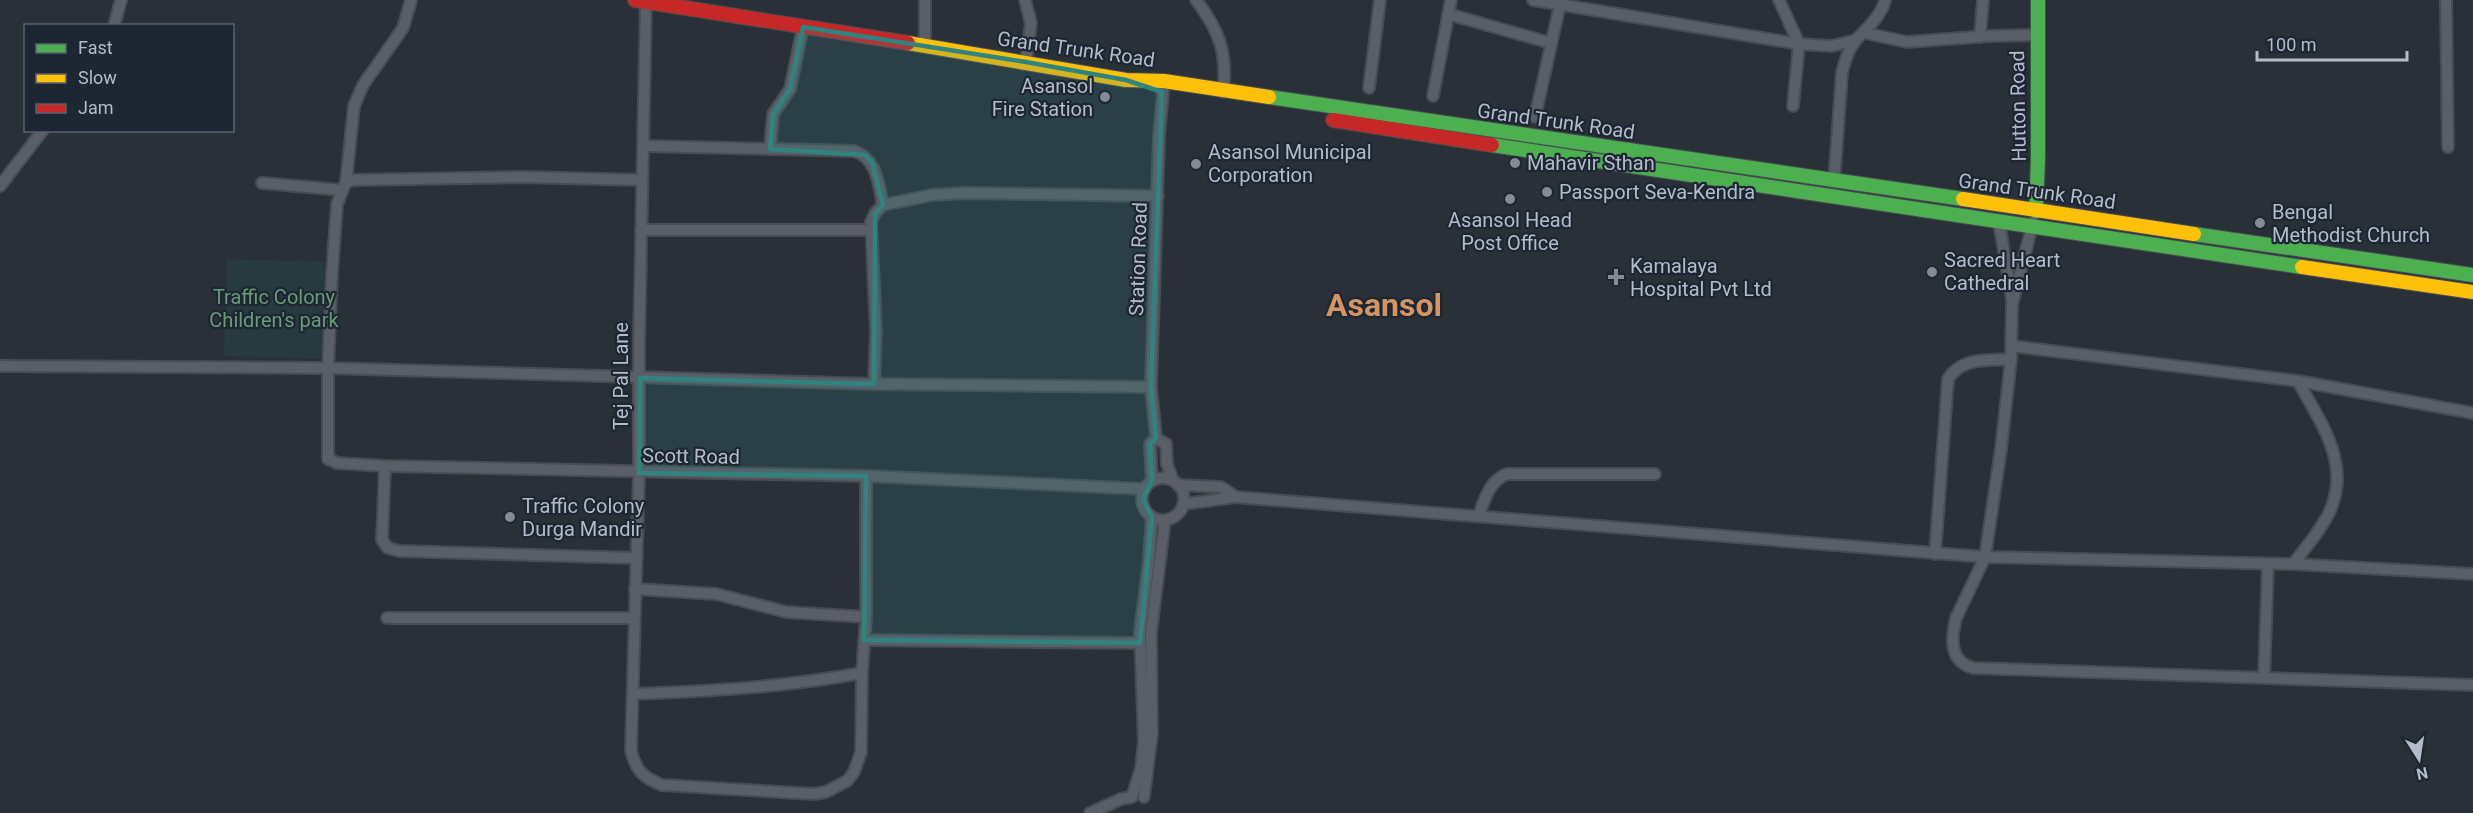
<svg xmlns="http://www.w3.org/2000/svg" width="2473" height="813" font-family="Roboto,sans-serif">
<rect width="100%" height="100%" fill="#2a3038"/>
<path fill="#273a3e" d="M 227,259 L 324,262 L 321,359 L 224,356 Z"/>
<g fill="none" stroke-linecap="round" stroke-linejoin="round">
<g stroke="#484c53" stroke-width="14">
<g id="street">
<path d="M 925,0 L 925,47"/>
<path d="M 1025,0 L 1031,23 L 1026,62"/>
<path d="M 1196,0 C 1219,30 1228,53 1223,92"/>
<path d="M 1533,0 L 1799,44 L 1832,46 L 1856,40"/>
<path d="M 1779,0 L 1799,44 L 1793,106"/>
<path d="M 2446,0 L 2448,147"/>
<path d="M 646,1 L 639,345 L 639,473 L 631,750 C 635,769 643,778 662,785 L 814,794 L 826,792 L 847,781 L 854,772 L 861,752 L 862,673 L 866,617 L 866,476"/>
<path d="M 1448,14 L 1551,43"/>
<path d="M 114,26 L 121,0"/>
<path d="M 1865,33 L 1907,42 L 1989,36 L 2036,35"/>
<path d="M 1980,37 L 1983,0"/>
<path d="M 1369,88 L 1380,0"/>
<path d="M 1433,96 L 1451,0"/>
<path d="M 1535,117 L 1561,0"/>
<path d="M 644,146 L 854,151 C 877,159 878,183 883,205"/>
<path d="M 770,149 L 773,114 L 790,89 L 803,27"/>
<path d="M 642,180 L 522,177 L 354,180 L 346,182 L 337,204 L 332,273 L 328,368 L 328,459 L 337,463 L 385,466 L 866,476 L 1145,489"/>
<path d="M 346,182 L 354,106 L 363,85 L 403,28 L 411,0"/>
<path d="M 1834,182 L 1842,72 C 1845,61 1848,50 1856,40 C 1867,28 1881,17 1885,0"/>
<path d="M 262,183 L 341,190"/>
<path d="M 0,186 L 43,130"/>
<path d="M 1999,222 L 2012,299"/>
<path d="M 2033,222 L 2012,305 L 2011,359 L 2001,449 L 1985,557 L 1956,618 C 1951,639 1949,661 1973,668 L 2473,685"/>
<path d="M 641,230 L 871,230"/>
<path d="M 2012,346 L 2298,381 L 2473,413"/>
<path d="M 0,366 L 328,368 L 874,384 L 1151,387"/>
<path d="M 874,384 L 876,332 L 871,222 L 875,213 L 883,205 L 932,195 L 964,193 L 1158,196"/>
<path d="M 1156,438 L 1151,387 L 1159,136 L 1164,81"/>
<path d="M 385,466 L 382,540 L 388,548 L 399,551 L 635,558"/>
<circle cx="1163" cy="499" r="21"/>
<path d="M 1152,481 L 1150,444 L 1156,438 L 1166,444 L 1167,464 L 1173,481"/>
<path d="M 1178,485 L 1221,487 L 1236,497 L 1184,504"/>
<path d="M 1236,497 L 1985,557 L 2293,564 L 2473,574"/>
<path d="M 1479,515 C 1485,499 1489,481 1507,474 L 1655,474"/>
<path d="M 1935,554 L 1948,379 C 1963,356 1987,361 2011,359"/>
<path d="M 2293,564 C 2305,549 2319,532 2328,515 C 2353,465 2321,424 2298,381"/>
<path d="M 635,589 L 716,594 L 786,612 L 866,617"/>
<path d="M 387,618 L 634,618"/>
<path d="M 864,640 L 1140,643"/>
<path d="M 2264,677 L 2268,564"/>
<path d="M 633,694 C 712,691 784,687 862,673"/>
<path d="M 1144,797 L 1152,733 L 1151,632 L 1165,520"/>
<path d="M 1090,813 L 1121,799 L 1132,797 L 1141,768 L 1144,742 L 1140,632 L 1149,560 L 1152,517"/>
</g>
</g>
<g stroke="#484c53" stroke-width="16">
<g id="fast">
<path d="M 1269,97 L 1963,199"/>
<path d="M 1492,145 L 2302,267"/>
<path d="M 2036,211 L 2038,158 L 2038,0"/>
<path d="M 2194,234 L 2473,275"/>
</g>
</g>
<g stroke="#484c53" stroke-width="16">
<g id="slow">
<path d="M 908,43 L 1126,80 L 1164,81 L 1269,97"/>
<path d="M 1963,199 L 2194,234"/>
<path d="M 2302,267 L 2473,292"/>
</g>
</g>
<g stroke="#484c53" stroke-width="16">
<g id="jam">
<path d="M 635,0 L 908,43"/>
<path d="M 1333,120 L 1492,145"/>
</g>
</g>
<use href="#street" stroke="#5a5e66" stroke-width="10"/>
<use href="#fast" stroke="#4caf50" stroke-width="14"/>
<use href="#slow" stroke="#ffc107" stroke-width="14"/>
<use href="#jam" stroke="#c62828" stroke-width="14"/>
</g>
<path fill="#308480" fill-opacity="0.2" stroke="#308480" stroke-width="4.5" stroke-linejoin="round" d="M 803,27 L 1026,62 L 1126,80 L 1162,92 L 1151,387 L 1156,438 L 1150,444 L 1152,481 L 1143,499 L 1152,517 L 1140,643 L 864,640 L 866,476 L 639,473 L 640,378 L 874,384 L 875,213 L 883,205 L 872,163 L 865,155 L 770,149 L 773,114 L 790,89 Z"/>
<g fill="#848b96" stroke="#1d2633" stroke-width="2">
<circle cx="1105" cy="97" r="6"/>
<circle cx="1515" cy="163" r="6"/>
<circle cx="1196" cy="164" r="6"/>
<circle cx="1547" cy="192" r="6"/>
<circle cx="1510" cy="199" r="6"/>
<circle cx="2260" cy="223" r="6"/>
<circle cx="1932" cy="272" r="6"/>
<path d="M1613 268h6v6h6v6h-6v6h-6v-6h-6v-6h6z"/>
<circle cx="510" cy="517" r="6"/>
</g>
<g text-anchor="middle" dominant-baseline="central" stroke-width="4.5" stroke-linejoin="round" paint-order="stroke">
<g font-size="20" fill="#b4bcc9" stroke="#1d2633">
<text transform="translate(1076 49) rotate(8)">Grand Trunk Road</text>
<text transform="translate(2018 106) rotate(-91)">Hutton Road</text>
<text transform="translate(1556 121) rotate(8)">Grand Trunk Road</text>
<text transform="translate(2037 191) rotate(8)">Grand Trunk Road</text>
<text transform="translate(1138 259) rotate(-88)">Station Road</text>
<text transform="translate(621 376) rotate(-90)">Tej Pal Lane</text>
<text transform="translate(691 456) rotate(1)">Scott Road</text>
</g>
<g font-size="20" fill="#b4bcc9" stroke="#1d2633" text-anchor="start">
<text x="1093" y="86" text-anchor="end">Asansol<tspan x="1093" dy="23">Fire Station</tspan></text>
<text x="1208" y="152">Asansol Municipal<tspan x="1208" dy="23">Corporation</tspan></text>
<text x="1527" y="163">Mahavir Sthan</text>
<text x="1559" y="192">Passport Seva-Kendra</text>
<text x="2272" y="212">Bengal<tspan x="2272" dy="23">Methodist Church</tspan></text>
<text x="1510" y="220" text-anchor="middle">Asansol Head<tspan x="1510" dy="23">Post Office</tspan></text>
<text x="1944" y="260">Sacred Heart<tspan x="1944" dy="23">Cathedral</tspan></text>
<text x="1630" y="266">Kamalaya<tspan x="1630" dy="23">Hospital Pvt Ltd</tspan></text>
<text x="522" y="506">Traffic Colony<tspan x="522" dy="23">Durga Mandir</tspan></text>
</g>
<g font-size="20" fill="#6b9a76" stroke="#1d2633">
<text x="274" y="297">Traffic Colony<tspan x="274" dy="23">Children's park</tspan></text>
</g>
<g font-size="32" font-weight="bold" fill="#d59563" stroke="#1d2633">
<text x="1384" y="305">Asansol</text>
</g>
</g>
<rect x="24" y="24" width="210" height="108" fill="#1d2633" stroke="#59626f" stroke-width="1.5"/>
<rect x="36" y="44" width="30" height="9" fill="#4caf50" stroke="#59626f" stroke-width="1.5"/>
<text x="78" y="54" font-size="18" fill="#b4bcc9">Fast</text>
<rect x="36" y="74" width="30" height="9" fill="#ffc107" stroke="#59626f" stroke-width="1.5"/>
<text x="78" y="84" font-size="18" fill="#b4bcc9">Slow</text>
<rect x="36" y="104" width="30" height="9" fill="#c62828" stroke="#59626f" stroke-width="1.5"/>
<text x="78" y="114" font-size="18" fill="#b4bcc9">Jam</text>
<g transform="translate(2419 759) rotate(168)" stroke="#1d2633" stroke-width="4.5" paint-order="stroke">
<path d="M0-4.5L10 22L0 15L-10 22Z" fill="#b4bcc9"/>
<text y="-9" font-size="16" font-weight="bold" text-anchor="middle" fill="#b4bcc9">N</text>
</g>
<path d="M2257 51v9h150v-9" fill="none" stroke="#b4bcc9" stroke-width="3"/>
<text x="2266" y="51" font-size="18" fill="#b4bcc9" stroke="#1d2633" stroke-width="4.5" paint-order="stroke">100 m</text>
</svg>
